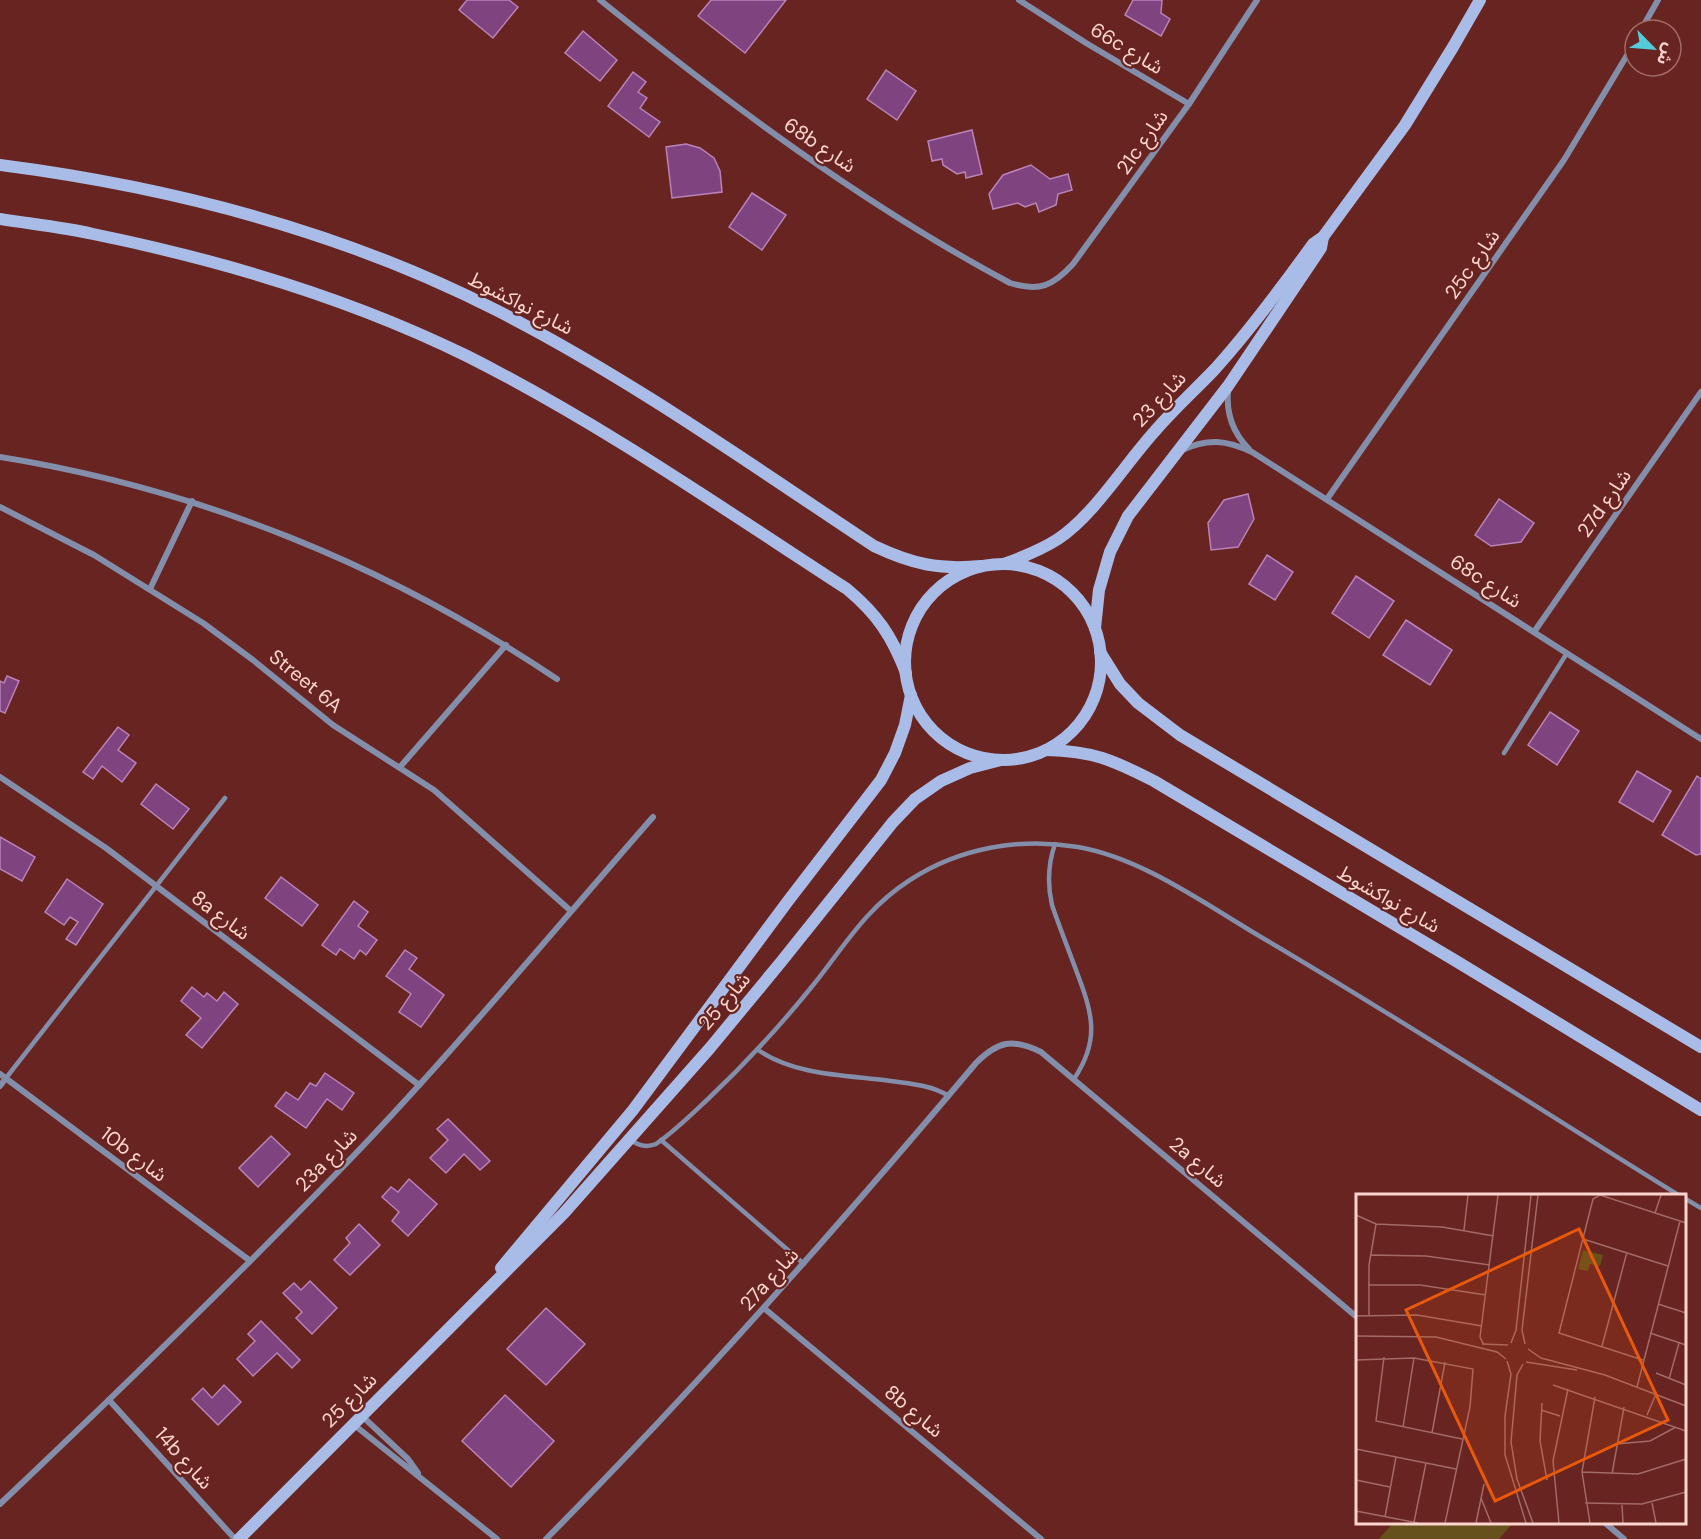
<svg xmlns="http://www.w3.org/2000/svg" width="1701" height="1539" font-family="'DM Sans','Noto Sans Arabic',sans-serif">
<rect width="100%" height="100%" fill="#672420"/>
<path fill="#66501b" d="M 1393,1523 L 1393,1522 L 1513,1523 L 1499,1539 L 1379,1539 Z"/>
<g fill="#7f4380" stroke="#b983b8" stroke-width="1.5">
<path d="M 467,0 L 509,0 L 518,7 L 493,38 L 459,10 Z"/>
<path d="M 711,0 L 786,0 L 745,53 L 698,16 Z"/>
<path d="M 1133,0 L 1162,0 L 1161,13 L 1170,19 L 1161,36 L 1125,15 Z"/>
<path d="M 583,31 L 617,60 L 600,81 L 565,53 Z"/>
<path d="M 886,70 L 916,91 L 897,120 L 867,99 Z"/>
<path d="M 633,72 L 646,82 L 638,92 L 647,98 L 640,108 L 660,122 L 649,137 L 608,106 Z"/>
<path d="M 972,130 L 982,174 L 966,178 L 965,172 L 957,174 L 943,165 L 942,159 L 932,161 L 928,141 Z"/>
<path d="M 686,144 L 700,148 L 714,158 L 720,171 L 722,192 L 672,198 L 666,147 Z"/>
<path d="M 1031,165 L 1050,179 L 1068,174 L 1072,190 L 1058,194 L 1056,205 L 1039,212 L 1036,203 L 1025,207 L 1018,203 L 993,209 L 989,194 L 1003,175 Z"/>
<path d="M 752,193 L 786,215 L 762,250 L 729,227 Z"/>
<path d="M 1248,494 L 1254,519 L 1238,547 L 1211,550 L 1208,523 L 1224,500 Z"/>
<path d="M 1499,499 L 1534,523 L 1521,542 L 1491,546 L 1475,535 Z"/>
<path d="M 1267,555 L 1293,572 L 1275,600 L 1249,584 Z"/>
<path d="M 1356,576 L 1394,601 L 1369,638 L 1332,613 Z"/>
<path d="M 1406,620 L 1452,650 L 1430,685 L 1383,655 Z"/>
<path d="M 7,676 L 19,681 L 5,713 L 0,711 L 0,681 L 4,683 Z"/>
<path d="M 1550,712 L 1579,731 L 1557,765 L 1528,745 Z"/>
<path d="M 118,727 L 129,735 L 118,750 L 136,763 L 122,782 L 102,766 L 93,779 L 83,772 Z"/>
<path d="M 1637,771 L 1671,791 L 1653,822 L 1619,802 Z"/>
<path d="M 1697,776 L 1701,779 L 1701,854 L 1696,855 L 1662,835 Z"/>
<path d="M 156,784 L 189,809 L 173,829 L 141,804 Z"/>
<path d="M 0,837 L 35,857 L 22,881 L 0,869 Z"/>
<path d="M 281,877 L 318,905 L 302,926 L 265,898 Z"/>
<path d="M 67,879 L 103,904 L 76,945 L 66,939 L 78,922 L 70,917 L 64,925 L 45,912 Z"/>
<path d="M 354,901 L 368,912 L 358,926 L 377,940 L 366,955 L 360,950 L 354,959 L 340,949 L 336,955 L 322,945 Z"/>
<path d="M 405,950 L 417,958 L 409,969 L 444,995 L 421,1027 L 399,1012 L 411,994 L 386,976 Z"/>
<path d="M 192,987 L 204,997 L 207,993 L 217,1001 L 224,992 L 238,1004 L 202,1048 L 186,1035 L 201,1018 L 181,1001 Z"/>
<path d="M 325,1073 L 354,1093 L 342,1110 L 327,1099 L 306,1128 L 275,1106 L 286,1092 L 298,1100 L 310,1083 L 316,1086 Z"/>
<path d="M 448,1119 L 490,1161 L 480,1170 L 464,1154 L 446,1173 L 430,1158 L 448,1140 L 437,1129 Z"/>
<path d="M 271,1136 L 290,1154 L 258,1187 L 239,1168 Z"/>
<path d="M 409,1179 L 437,1204 L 408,1236 L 392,1221 L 399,1212 L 382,1197 L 391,1187 L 398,1192 Z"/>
<path d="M 359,1224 L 380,1245 L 350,1275 L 334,1260 L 350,1243 L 346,1238 Z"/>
<path d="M 310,1281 L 337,1308 L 312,1334 L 296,1318 L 302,1312 L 283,1293 L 294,1283 L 301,1290 Z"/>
<path d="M 546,1308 L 585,1344 L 546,1385 L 507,1349 Z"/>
<path d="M 261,1321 L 300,1360 L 292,1368 L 277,1353 L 253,1376 L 237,1359 L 255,1341 L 248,1334 Z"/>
<path d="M 224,1385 L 241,1402 L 218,1425 L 192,1399 L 203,1388 L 212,1398 Z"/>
<path d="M 505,1395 L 554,1441 L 511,1487 L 462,1441 Z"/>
</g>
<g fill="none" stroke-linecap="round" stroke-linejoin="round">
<g stroke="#838eaa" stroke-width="4.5">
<path d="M 1504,753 L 1567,653"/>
<path d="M 1055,844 C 1048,864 1047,883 1052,905 C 1059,926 1068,948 1076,970 C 1092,1012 1101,1039 1074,1079"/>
<path d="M 758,1050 C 797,1076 846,1075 891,1081 C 912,1084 931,1085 949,1096"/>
<path d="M 6,1078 L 225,798"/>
<path d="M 630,1139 C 638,1146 646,1148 656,1144 C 675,1131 692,1114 708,1099 C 746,1063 781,1025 814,984 C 846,944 865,909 910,880 C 959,848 1020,837 1078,847 C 1142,858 1205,904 1261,937 C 1403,1020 1540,1110 1680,1196"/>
<path d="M 661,1140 L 804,1264"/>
<path d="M 1684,1198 L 1701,1208"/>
</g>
<g stroke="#838eaa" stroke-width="6">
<path d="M 600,0 C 729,104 864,205 1010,283 C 1039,292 1053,286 1073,264 L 1189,104 L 1257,0"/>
<path d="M 1019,0 L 1086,43 L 1189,104"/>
<path d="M 1641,30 L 1658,0"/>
<path d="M 1228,391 C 1226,414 1233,433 1249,449"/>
<path d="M 1182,450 C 1208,438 1226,440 1252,452 L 1701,739"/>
<path d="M 0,457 C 200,489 389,566 557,679"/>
<path d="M 1327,499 L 1564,160 L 1635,42"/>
<path d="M 0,507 L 94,555 L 203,623 L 253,660 L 333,725 L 434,790 L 571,911"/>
<path d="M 150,589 L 192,501"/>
<path d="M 1534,632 L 1701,392"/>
<path d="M 400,767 L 506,645"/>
<path d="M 0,777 L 106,848 L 419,1085"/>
<path d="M 0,1074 L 249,1260"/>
<path d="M 0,1086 L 6,1078"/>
<path d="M 765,1309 L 1041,1539"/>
<path d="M 109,1400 L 235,1539"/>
<path d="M 362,1416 L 408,1459 L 418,1473"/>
<path d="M 353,1424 L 497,1539"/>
<path d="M 0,1504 C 113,1397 225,1288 333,1177 C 445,1062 547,938 653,817"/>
<path d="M 1604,1522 L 1624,1539"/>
<path d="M 546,1539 C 697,1387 838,1227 976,1063 C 998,1041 1012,1038 1041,1052 L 1358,1318"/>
</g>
<g stroke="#a9bce7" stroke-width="12">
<path d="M 0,165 C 171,187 341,231 496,310 C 628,377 750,464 874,546 C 912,564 939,570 981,566"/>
<path d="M 0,219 C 31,224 62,227 93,234 C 221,260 349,298 467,356 C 600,423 722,508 847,589 C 877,614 892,636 906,673"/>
<path d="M 1004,564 C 1023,557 1041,550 1058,539 C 1094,515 1125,464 1155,431 C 1174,409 1195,390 1215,369 C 1251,329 1282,287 1313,244 L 1323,237 L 1405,125 L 1453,47 L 1480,0"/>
<circle cx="1003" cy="662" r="98"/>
<path d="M 1095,628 L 1099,590 L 1110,552 L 1128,516 L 1228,386 L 1321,248 L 1323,237"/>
<path d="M 1100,652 L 1120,684 L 1138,703 L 1180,735 L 1701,1047"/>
<path d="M 1046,750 C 1093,751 1113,760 1154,781 L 1456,961 L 1701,1110"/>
<path d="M 501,1268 L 633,1110 L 788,901 L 881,780 L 895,753 L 905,725 L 911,695"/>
<path d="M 239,1539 L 564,1213 L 710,1048 L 781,962 L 893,822 L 915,799 L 941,781 L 970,768 L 1001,760"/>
</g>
</g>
<g text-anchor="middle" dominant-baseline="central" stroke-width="4.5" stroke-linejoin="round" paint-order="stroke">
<g font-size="20" fill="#fed4ce" stroke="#672420">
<text transform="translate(1127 48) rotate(31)">66c شارع</text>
<text transform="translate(1142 142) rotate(-55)">21c شارع</text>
<text transform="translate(820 145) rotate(34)">68b شارع</text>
<text transform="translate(1472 264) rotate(-55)">25c شارع</text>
<text transform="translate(521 303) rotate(27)">شارع نواكشوط</text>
<text transform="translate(1159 399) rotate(-47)">شارع 23</text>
<text transform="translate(1604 503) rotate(-55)">27d شارع</text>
<text transform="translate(1486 581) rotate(33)">68c شارع</text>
<text transform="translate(306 681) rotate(39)">Street 6A</text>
<text transform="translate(1389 899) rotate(30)">شارع نواكشوط</text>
<text transform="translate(221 915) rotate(37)">8a شارع</text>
<text transform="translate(724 1001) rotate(-50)">شارع 25</text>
<text transform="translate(134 1154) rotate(37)">10b شارع</text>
<text transform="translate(326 1160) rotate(-46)">23a شارع</text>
<text transform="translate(1198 1162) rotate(40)">2a شارع</text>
<text transform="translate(769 1279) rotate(-48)">27a شارع</text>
<text transform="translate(349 1400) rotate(-45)">شارع 25</text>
<text transform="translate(914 1411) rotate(40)">8b شارع</text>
<text transform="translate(184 1458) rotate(48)">14b شارع</text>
</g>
</g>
<g transform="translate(1356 1194)">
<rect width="330" height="330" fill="#672420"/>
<path d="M 227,56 L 247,61 L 244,72 L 234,70 L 232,77 L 222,75 Z" fill="#66501b"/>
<path fill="none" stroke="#a36a66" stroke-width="1.5" d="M 299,19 L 305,1M 0,21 L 20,30 L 86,33 L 138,42M 108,36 L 112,1M 227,45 L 312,72M 14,61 L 70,62 L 134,71M 12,91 L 64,91 L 130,101M 302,110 L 330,119M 13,121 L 13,71 L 20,30M 0,122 L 61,121 L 126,132M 294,139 L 330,151M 0,142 L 80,143 L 141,158 L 150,165M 155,149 L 160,136 L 175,1M 126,150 L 152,151M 169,150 L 166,136 L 182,1M 128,151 L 124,143 L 142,1M 246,152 L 271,58M 172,155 L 185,164 L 249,181 L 330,212M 28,163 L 20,227 L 106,245M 0,166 L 58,164 L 117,175 L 114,213 L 89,329M 287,166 L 203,139 L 237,5 L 244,1 L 330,29M 151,167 L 155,180 L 149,222 L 149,261 L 170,329M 170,168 L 221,176M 167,170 L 161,181 L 155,248 L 161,285 L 177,329M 300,179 L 330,191M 313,185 L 323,149M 197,191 L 330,237M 281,193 L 324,27M 186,209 L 184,247 L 191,286M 185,216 L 204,222M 291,221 L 300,200M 47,233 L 58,164M 76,239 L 89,168M 260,250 L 294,247 L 320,233M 0,255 L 100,275M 226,278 L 282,280 L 330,265M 256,280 L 268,213M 0,286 L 34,293M 125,304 L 135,329M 229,309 L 286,310 L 330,298M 296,309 L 300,329M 266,311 L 267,329M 0,317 L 62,329M 29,323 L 40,263M 58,328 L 70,269M 120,329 L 128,290M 203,329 L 197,267 L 212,195M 234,329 L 226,278 L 239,203"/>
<path fill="#e8590c" fill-opacity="0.15" stroke="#e8590c" stroke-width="3" d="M 223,35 L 312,226 L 139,307 L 50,116 Z"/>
<rect width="330" height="330" fill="none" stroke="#fed4ce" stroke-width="3"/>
</g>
<g transform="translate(1653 48) rotate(115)"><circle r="28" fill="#672420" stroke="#a36a66" stroke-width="1.5"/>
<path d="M0-4.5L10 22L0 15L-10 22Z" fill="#53cbda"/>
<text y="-9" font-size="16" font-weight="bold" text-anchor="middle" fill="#fed4ce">ش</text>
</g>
</svg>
